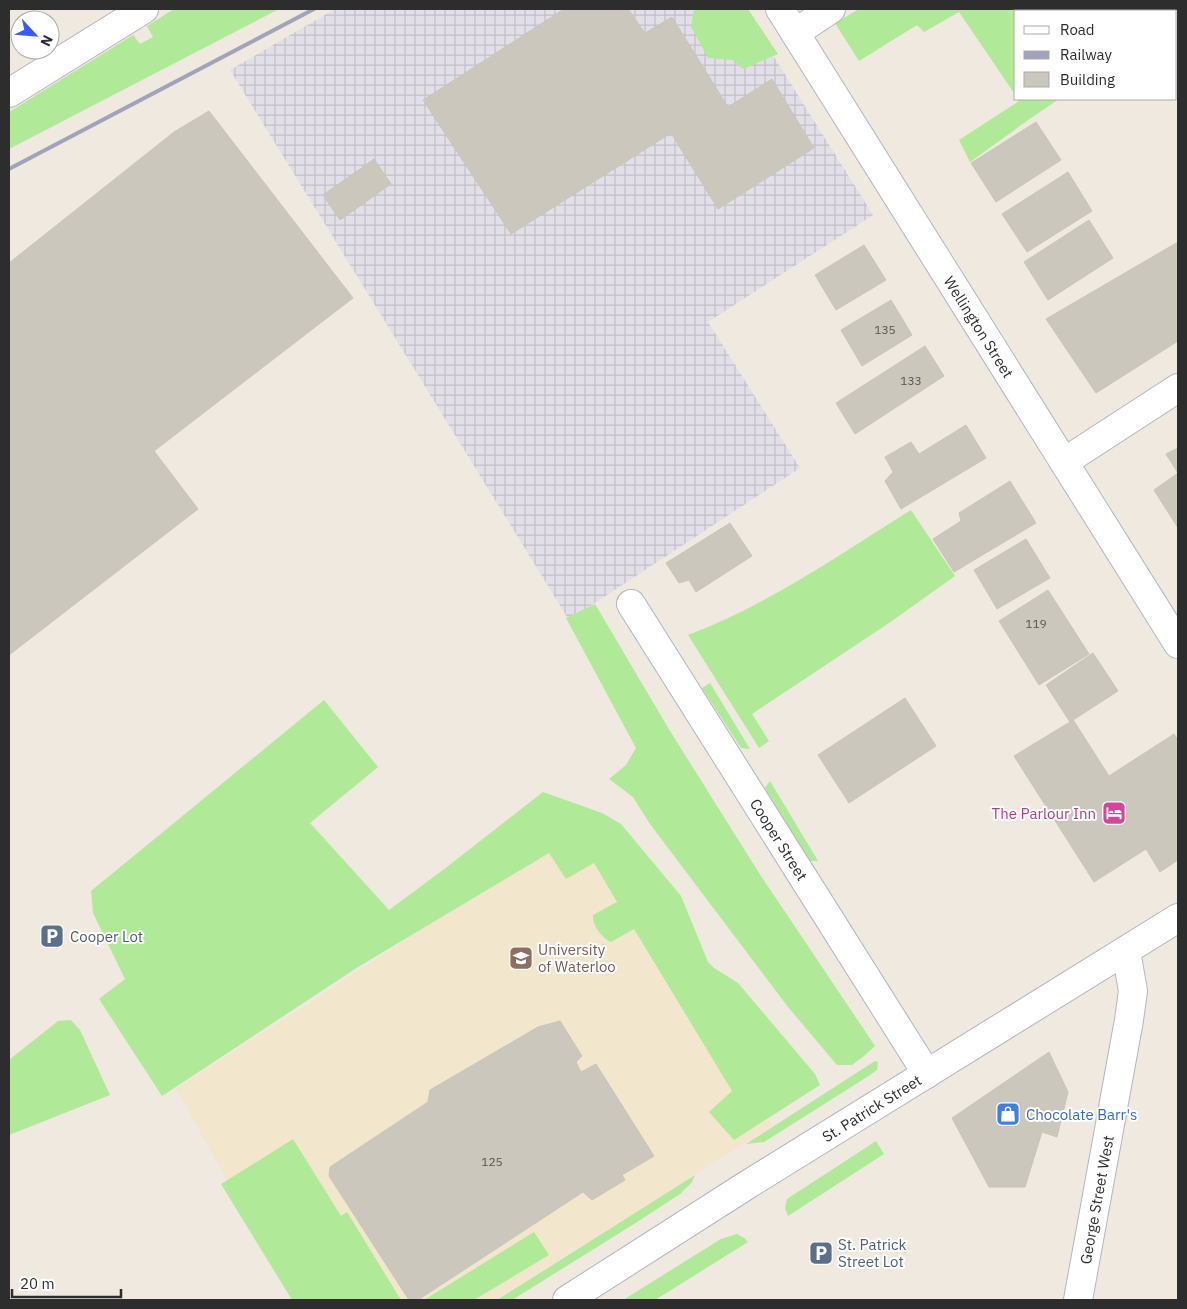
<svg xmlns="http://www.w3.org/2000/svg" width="1187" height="1309" font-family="'IBM Plex Sans',sans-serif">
<defs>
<pattern id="industrial-grid" width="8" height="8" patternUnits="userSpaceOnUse" patternTransform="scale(1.25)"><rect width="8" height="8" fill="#e2dfe8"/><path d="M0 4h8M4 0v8" fill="none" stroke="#c2c0c7"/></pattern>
</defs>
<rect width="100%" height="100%" fill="#efe9df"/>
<path fill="url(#industrial-grid)" d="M 335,9 L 744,9 L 873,215 L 708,322 L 800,468 L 569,620 L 230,70 Z"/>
<path fill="#f2e7cd" d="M 580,827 L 773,1125 L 495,1300 L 294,1300 L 176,1089 Z"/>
<g fill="#b0e998">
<path d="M 174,9 L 279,9 L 9,149 L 9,112 L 133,35 L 140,44 L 153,37 L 147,26 Z"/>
<path d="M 694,9 L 748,9 L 778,54 L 743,69 L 733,60 L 708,58 L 691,27 Z"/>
<path d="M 859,9 L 1032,9 L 1034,11 L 1016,11 L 1016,96 L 959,12 L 924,32 L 917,25 L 859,61 L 835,23 Z"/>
<path d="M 1018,99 L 1059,99 L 1031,118 L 970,162 L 959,140 L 1019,101 Z"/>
<path d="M 911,510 L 955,576 L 889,623 L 752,714 L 769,741 L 759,748 L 688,635 C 768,605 839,555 911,510 Z"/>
<path d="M 595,604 L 670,731 L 759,873 L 875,1046 L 864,1056 L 852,1065 L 837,1065 L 788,1007 L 650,824 L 633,797 L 609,779 L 626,765 L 636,748 L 566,618 Z"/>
<path d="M 710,683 L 750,749 L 741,748 L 702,688 Z"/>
<path d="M 324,700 L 378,767 L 310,823 L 389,910 L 443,870 L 543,792 L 602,813 L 621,824 L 681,896 L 708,962 L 714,968 L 738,983 L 815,1074 L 820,1085 L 734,1140 L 709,1112 L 732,1091 L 634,929 L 611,942 C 602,938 592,925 593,915 L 617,902 L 594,863 L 566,879 L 549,853 L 358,967 L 162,1096 L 99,999 L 125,979 L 93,913 L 91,891 Z"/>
<path d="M 770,781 L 818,861 L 810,861 L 765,788 Z"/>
<path d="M 71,1020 L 80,1030 L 110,1095 L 9,1135 L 9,1060 L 58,1021 Z"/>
<path d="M 875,1061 L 878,1062 L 877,1070 L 867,1077 L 764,1142 L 746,1144 Z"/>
<path d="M 293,1139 L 341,1216 L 347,1212 L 401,1300 L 292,1300 L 221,1184 Z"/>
<path d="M 876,1141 L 884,1154 L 788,1216 L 785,1208 L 787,1199 Z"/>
<path d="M 695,1175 L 692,1182 L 680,1194 L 634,1224 L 512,1300 L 497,1300 Z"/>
<path d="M 534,1232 L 549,1255 L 474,1300 L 424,1300 Z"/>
<path d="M 737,1234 L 744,1238 L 748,1242 L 655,1300 L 623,1300 L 721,1239 Z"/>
</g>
<g fill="#cbc7bd" stroke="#cbc5b8">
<path d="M 564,9 L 628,9 L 645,33 L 672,17 L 728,107 L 772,79 L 814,148 L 718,209 L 671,133 L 511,234 L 423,100 Z"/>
<path d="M 209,111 L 353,298 L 154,451 L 198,509 L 9,655 L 9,263 L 174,132 Z"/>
<path d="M 1036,122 L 1061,160 L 996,202 L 971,163 Z"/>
<path d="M 374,159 L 391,184 L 340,220 L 323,195 Z"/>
<path d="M 1068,172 L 1092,211 L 1027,252 L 1002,214 Z"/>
<path d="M 1089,220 L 1113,258 L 1048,300 L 1024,262 Z"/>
<path d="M 1178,242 L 1178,341 L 1096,393 L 1046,319 Z"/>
<path d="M 864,245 L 886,280 L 836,310 L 815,275 Z"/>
<path d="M 891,300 L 912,335 L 862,366 L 841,330 Z"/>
<path d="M 925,346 L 944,376 L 855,434 L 836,403 Z"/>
<path d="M 966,425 L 986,458 L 901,509 L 885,481 L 893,472 L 885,457 L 911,442 L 919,454 Z"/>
<path d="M 1178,448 L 1178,528 L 1154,490 L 1178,473 L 1166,454 Z"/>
<path d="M 1010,481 L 1036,523 L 954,572 L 933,539 L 961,521 L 959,513 Z"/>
<path d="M 730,523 L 752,556 L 696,592 L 689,580 L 679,583 L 666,563 Z"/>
<path d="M 1026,539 L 1050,578 L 997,609 L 974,570 Z"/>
<path d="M 1048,590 L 1089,654 L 1039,685 L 999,621 Z"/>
<path d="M 1093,653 L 1118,691 L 1070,722 L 1046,685 Z"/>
<path d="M 905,698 L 936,746 L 849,803 L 818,755 Z"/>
<path d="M 1072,718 L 1109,776 L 1174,734 L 1178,740 L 1178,860 L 1160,872 L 1146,849 L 1094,882 L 1014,756 L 1070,722 Z"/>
<path d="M 560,1021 L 582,1056 L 576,1062 L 581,1072 L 596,1064 L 654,1156 L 622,1175 L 625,1180 L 592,1200 L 583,1192 L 418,1300 L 409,1300 L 329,1176 L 330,1167 L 428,1102 L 430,1090 L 538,1027 Z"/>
<path d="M 1049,1052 L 1068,1092 L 1057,1137 L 1042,1132 L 1025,1187 L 989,1187 L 952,1118 Z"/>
</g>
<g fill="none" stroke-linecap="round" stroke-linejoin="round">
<g stroke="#b3b4c1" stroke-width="30">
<g id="minor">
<path id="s1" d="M 780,9 L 1178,644"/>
<path d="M 795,33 L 831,9"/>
<path d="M 9,93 L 144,9"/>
<path d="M 1064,462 L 1178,388"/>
<path id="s2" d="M 631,604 L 927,1074"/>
<path id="s3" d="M 567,1300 L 747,1185 L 1178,918"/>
<path id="s4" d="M 1078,1300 L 1129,1020 L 1133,991 L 1126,951"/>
</g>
</g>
<use href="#minor" stroke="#fff" stroke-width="28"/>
<path stroke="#a0a3b9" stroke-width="4" d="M 9,169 L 314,9"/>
</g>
<defs>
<g id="hotel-square" transform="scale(1.25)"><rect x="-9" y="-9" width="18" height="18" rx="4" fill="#d1479c" stroke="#fff"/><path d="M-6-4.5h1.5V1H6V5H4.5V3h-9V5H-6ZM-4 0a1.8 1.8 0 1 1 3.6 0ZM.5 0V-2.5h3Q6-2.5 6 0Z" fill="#fff"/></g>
<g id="parking-square" transform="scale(1.25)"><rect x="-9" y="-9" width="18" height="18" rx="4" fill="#5c6f8a" stroke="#fff"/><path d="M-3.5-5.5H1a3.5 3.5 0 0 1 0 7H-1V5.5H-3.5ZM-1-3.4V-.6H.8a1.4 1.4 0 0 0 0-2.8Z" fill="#fff"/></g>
<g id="university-square" transform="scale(1.25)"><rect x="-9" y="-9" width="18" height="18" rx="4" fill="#8d6e63" stroke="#fff"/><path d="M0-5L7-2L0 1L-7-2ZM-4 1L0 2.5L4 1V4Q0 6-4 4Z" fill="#fff"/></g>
<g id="shop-square" transform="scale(1.25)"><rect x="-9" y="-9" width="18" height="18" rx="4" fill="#3f7fe0" stroke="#fff"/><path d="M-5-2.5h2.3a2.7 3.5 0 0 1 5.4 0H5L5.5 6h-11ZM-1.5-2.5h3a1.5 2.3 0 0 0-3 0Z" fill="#fff"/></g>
</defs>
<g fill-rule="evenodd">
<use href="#hotel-square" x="1114" y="813"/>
<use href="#parking-square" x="52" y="936"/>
<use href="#university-square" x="521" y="958"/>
<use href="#shop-square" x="1008" y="1114"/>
<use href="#parking-square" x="821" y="1253"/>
</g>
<g text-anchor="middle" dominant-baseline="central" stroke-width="4" stroke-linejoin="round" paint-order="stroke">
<g font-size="12" fill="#545451">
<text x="885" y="329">135</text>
<text x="911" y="380">133</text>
<text x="1036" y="623">119</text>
<text x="492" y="1161">125</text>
</g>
<g font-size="15" fill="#2d2d2d" stroke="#fff">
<text stroke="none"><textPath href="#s1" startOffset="375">Wellington Street</textPath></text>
<text stroke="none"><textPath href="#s2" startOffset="278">Cooper Street</textPath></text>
<text stroke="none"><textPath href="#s3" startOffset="360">St. Patrick Street</textPath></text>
<text stroke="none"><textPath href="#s4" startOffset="102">George Street West</textPath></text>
</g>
<g font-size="15" fill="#b23c85" stroke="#fff" text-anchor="end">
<text x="1096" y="813">The Parlour Inn</text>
</g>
<g font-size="15" fill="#4e5e75" stroke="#fff" text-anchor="start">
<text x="70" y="936">Cooper Lot</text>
<text x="838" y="1244">St. Patrick<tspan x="838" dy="17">Street Lot</tspan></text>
</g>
<g font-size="15" fill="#785e54" stroke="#fff" text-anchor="start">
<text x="538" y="949">University<tspan x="538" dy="17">of Waterloo</tspan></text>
</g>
<g font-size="15" fill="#366cbe" stroke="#fff" text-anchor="start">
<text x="1026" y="1114">Chocolate Barr's</text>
</g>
</g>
<rect width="1187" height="1309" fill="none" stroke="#2d2d2d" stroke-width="20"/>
<rect x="1014" y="10" width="162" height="90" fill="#ffffff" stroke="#ababab"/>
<rect x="1024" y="26" width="25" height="8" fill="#ffffff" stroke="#ababab"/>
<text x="1060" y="35" font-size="15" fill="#2d2d2d">Road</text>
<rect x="1024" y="51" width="25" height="8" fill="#a0a3b9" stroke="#ababab"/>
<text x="1060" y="60" font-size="15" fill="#2d2d2d">Railway</text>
<rect x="1024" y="72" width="25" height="15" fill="#cbc7bd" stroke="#ababab"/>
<text x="1060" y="85" font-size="15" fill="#2d2d2d">Building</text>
<g transform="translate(35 35) rotate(116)"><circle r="24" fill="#ffffff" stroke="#ababab"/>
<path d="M0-4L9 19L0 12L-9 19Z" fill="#3c58ff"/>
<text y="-8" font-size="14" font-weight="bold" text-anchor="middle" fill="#2d2d2d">N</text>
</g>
<path d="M12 1289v8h109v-8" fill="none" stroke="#2d2d2d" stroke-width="2.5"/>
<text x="20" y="1289" font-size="15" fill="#2d2d2d" stroke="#ffffff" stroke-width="4" paint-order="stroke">20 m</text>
</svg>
